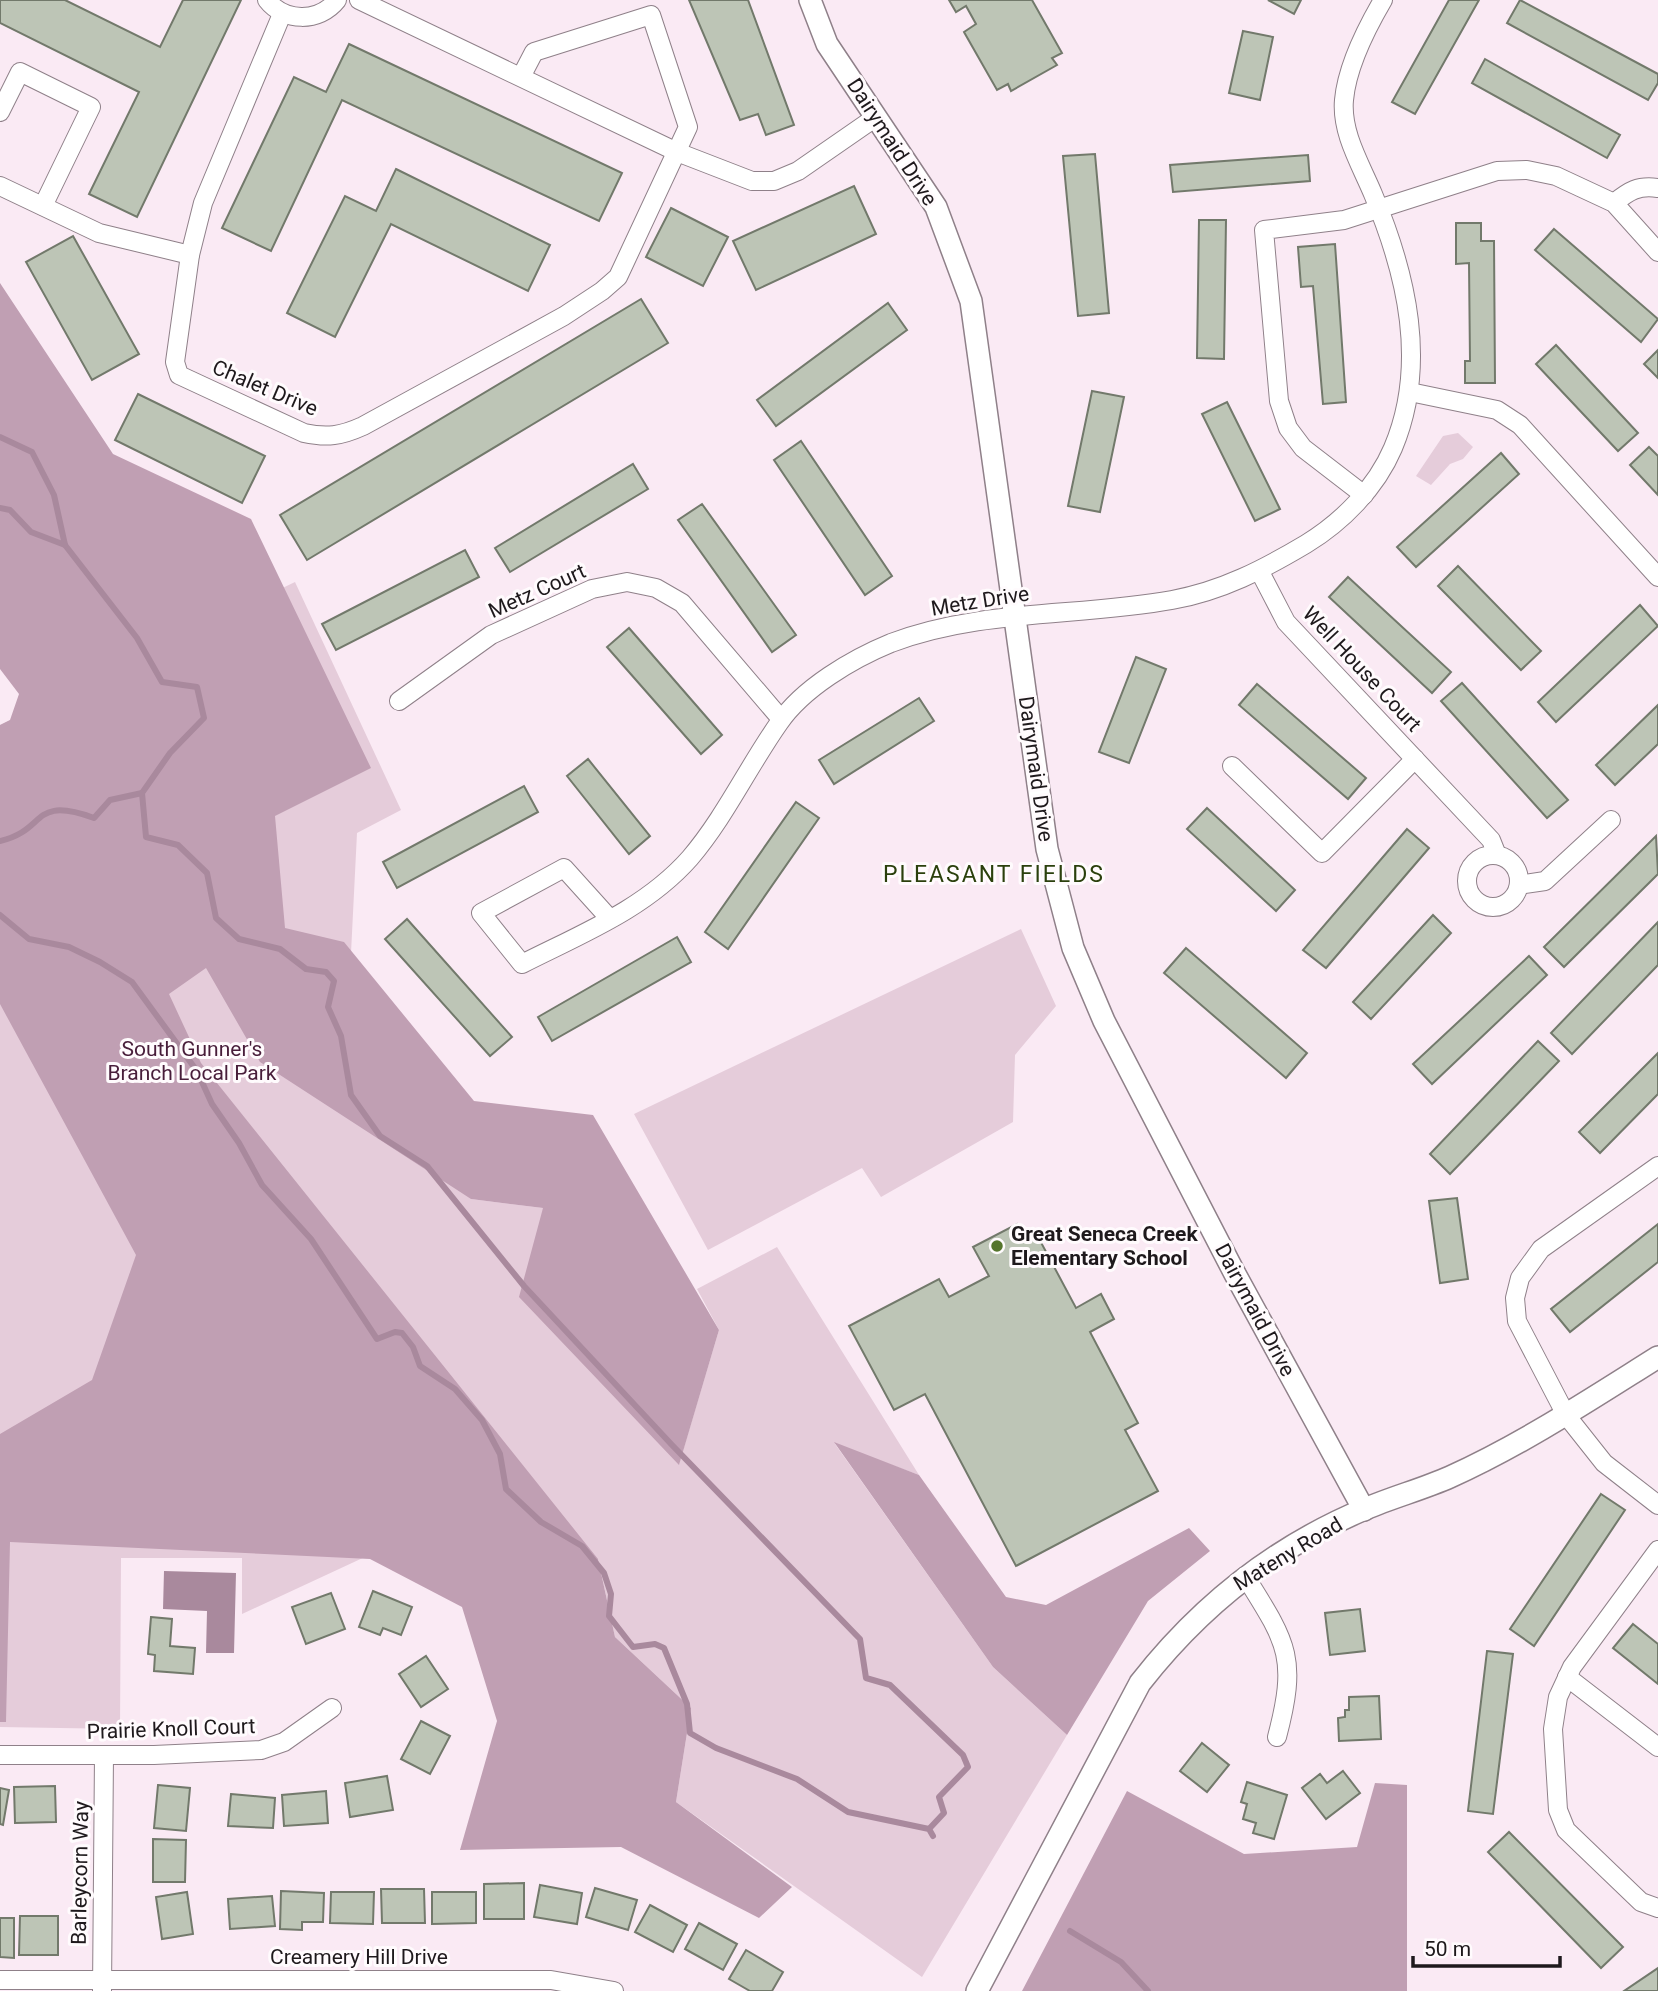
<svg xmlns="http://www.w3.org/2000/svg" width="1658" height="1991" font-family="Roboto,sans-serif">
<rect width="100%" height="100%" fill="#faeaf4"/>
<g fill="#e5ccda">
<path d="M 1458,433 L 1473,447 L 1463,459 L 1450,464 L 1431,485 L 1416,476 L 1443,436 Z"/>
<path d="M 295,582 L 401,810 L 357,833 L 351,953 L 471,1199 L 543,1208 L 679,1464 L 719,1330 L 697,1289 L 777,1247 L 919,1475 L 835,1444 L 993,1667 L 1067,1735 L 922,1977 L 676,1802 L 691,1708 L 615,1637 L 598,1559 L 367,1556 L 242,1614 L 242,1558 L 121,1558 L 120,1729 L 0,1727 L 0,725 Z"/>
<path d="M 1021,929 L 1056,1006 L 1015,1055 L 1013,1122 L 881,1197 L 862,1168 L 708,1250 L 634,1114 Z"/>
</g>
<g fill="#c09fb3">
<path d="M 0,283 L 113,454 L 251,519 L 371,768 L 275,816 L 285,928 L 344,942 L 474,1101 L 593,1115 L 719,1330 L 679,1465 L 519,1297 L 543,1208 L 471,1199 L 260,1062 L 206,968 L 169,994 L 201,1063 L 598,1559 L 615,1637 L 691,1708 L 676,1802 L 792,1887 L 759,1918 L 621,1847 L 460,1850 L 497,1721 L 462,1607 L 370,1559 L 10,1542 L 6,1722 L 0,1722 L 0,1434 L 92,1380 L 136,1255 L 0,1004 L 0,725 L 10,720 L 19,694 L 0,669 Z"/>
<path d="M 834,1442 L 919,1475 L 1006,1597 L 1046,1605 L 1189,1528 L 1210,1551 L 1148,1601 L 1067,1735 L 993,1667 Z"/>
<path d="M 1375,1783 L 1407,1785 L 1407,1991 L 1022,1991 L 1127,1791 L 1244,1854 L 1357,1847 Z"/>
</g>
<path fill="#a9899d" d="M 164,1571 L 236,1573 L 234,1653 L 206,1653 L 207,1611 L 163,1609 Z"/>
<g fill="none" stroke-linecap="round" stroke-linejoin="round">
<g stroke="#a9899d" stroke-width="6">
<path d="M 0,437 L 32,452 L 54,495 L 65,545 L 137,638 L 162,682 L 197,687 L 204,718 L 170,753 L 142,793 L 146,837 L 178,845 L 207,873 L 216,918 L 239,939 L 280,949 L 306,969 L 326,972 L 334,981 L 328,1007 L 341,1036 L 351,1095 L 380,1136 L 427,1166 L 524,1286 L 672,1445 L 860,1639 L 866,1678 L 890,1685 L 963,1755 L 968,1767 L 939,1797 L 944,1813 L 929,1829"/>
<path d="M 0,508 L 10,510 L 31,532 L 65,545"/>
<path d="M 0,841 C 48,830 30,795 94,818 L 110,800 L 142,793"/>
<path d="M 0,915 L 29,939 L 69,947 L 100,962 L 132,982 L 197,1071 L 212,1104 L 239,1143 L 262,1185 L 311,1239 L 377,1339 L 395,1332 L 402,1333 L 413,1347 L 420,1366 L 455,1389 L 482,1420 L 500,1454 L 506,1489 L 541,1522 L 582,1546 L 604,1573 L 611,1594 L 609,1616 L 633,1647 L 655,1644 L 664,1648 L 687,1704 L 690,1733 L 716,1748 L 797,1779 L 848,1812 L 929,1829 L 933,1836"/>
<path d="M 1070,1931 L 1121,1962 L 1148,1991"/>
</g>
</g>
<g fill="#bdc5b6" stroke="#72796b" stroke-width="2">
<path d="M 0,0 L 65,0 L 160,47 L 183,0 L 241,0 L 137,217 L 89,194 L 139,92 L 0,23 Z"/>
<path d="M 689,0 L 748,0 L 794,125 L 766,135 L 758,114 L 740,120 Z"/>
<path d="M 949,0 L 1032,0 L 1062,53 L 1052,58 L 1057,65 L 1011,91 L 1008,84 L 997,90 L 964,32 L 976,24 L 966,6 L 956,12 Z"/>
<path d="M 1268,0 L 1301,0 L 1294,14 Z"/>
<path d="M 1449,0 L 1479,0 L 1415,114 L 1392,102 Z"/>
<path d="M 1520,0 L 1658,74 L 1658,83 L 1648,100 L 1507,23 Z"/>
<path d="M 1243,31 L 1273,37 L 1260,100 L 1229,93 Z"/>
<path d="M 349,44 L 622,173 L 599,221 L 342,100 L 271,251 L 222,228 L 294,77 L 326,92 Z"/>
<path d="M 1485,59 L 1620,135 L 1607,158 L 1472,83 Z"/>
<path d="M 1095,154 L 1109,313 L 1078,316 L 1063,156 Z"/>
<path d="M 1308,155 L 1310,181 L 1173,192 L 1170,165 Z"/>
<path d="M 396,169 L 550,245 L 528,291 L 391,224 L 335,337 L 287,313 L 345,196 L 376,211 Z"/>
<path d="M 854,186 L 876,234 L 756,290 L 733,241 Z"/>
<path d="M 671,208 L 728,237 L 703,286 L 646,257 Z"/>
<path d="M 1199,220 L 1226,220 L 1224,359 L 1197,358 Z"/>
<path d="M 1456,223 L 1481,223 L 1481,241 L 1494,241 L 1495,383 L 1465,383 L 1465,361 L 1470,361 L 1469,263 L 1456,264 Z"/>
<path d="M 1554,229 L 1658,319 L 1641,342 L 1535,250 Z"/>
<path d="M 73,236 L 139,354 L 92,380 L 26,262 Z"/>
<path d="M 1335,244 L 1346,402 L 1323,404 L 1313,286 L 1301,287 L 1298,247 Z"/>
<path d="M 641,299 L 668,343 L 307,560 L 280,515 Z"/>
<path d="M 888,303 L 907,330 L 776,426 L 757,400 Z"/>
<path d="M 1556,345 L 1638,433 L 1618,451 L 1536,364 Z"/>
<path d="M 1658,350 L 1658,378 L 1644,364 Z"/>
<path d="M 1092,391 L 1124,397 L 1100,512 L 1068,506 Z"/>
<path d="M 138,394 L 265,456 L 242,503 L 115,440 Z"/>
<path d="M 1227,402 L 1280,509 L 1255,521 L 1202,414 Z"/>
<path d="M 801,441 L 892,576 L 865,595 L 774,460 Z"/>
<path d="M 1649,447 L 1658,456 L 1658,495 L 1630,465 Z"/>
<path d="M 1501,453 L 1519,474 L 1416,567 L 1397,547 Z"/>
<path d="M 633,464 L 648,489 L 510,572 L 495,548 Z"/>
<path d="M 702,504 L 796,635 L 772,652 L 678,520 Z"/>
<path d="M 465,550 L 479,577 L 336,650 L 322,624 Z"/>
<path d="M 1458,566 L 1541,651 L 1521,670 L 1438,586 Z"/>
<path d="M 1348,577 L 1451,672 L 1432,693 L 1329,597 Z"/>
<path d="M 1640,605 L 1658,626 L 1556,722 L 1538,702 Z"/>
<path d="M 629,628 L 722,735 L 701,754 L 607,647 Z"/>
<path d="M 1136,657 L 1166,669 L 1129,763 L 1099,752 Z"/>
<path d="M 1462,683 L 1568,800 L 1547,818 L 1441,701 Z"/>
<path d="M 1257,684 L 1366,778 L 1348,799 L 1239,705 Z"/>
<path d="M 919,698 L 934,721 L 834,784 L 819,760 Z"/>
<path d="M 1658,705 L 1658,744 L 1615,785 L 1596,765 Z"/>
<path d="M 588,759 L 650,836 L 629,854 L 567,776 Z"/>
<path d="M 524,786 L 538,812 L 397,888 L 383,862 Z"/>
<path d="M 796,802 L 819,818 L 728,949 L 705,932 Z"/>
<path d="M 1207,808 L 1295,890 L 1276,911 L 1187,829 Z"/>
<path d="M 1407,829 L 1429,848 L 1326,968 L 1303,950 Z"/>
<path d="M 1656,836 L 1658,874 L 1564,967 L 1544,947 Z"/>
<path d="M 1433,915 L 1451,933 L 1371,1019 L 1353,1002 Z"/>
<path d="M 407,919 L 512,1037 L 490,1056 L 385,939 Z"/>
<path d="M 1658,922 L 1658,965 L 1572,1054 L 1551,1033 Z"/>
<path d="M 677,937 L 691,962 L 552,1041 L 538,1017 Z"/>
<path d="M 1186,948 L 1307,1053 L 1286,1078 L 1164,973 Z"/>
<path d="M 1529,956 L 1547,975 L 1432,1084 L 1413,1064 Z"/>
<path d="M 1538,1041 L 1559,1061 L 1450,1174 L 1430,1154 Z"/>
<path d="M 1658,1053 L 1658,1094 L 1600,1153 L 1579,1132 Z"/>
<path d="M 1457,1198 L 1468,1279 L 1440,1283 L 1429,1201 Z"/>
<path d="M 1017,1224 L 1025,1239 L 1036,1233 L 1076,1308 L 1101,1294 L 1114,1319 L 1090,1332 L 1138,1423 L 1125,1430 L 1158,1491 L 1016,1566 L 925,1394 L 894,1410 L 849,1326 L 939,1279 L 949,1297 L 989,1276 L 973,1247 Z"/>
<path d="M 1658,1224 L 1658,1262 L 1570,1332 L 1551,1309 Z"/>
<path d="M 1601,1494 L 1625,1510 L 1534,1646 L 1510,1629 Z"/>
<path d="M 373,1591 L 412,1607 L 401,1635 L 383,1628 L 380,1635 L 359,1627 Z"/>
<path d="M 331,1593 L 345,1629 L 306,1644 L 292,1607 Z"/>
<path d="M 1360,1609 L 1365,1651 L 1330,1655 L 1325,1613 Z"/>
<path d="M 151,1617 L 172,1619 L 170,1646 L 195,1648 L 193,1674 L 154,1671 L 155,1655 L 148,1654 Z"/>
<path d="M 1633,1624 L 1658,1644 L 1658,1684 L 1613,1648 Z"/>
<path d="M 1487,1651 L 1513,1654 L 1493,1814 L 1468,1811 Z"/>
<path d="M 426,1656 L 448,1689 L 421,1707 L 399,1674 Z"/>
<path d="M 1379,1696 L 1381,1739 L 1339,1741 L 1338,1718 L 1345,1717 L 1345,1710 L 1349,1710 L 1349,1697 Z"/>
<path d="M 421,1721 L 450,1736 L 430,1774 L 401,1759 Z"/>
<path d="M 1202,1743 L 1229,1765 L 1207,1792 L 1180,1771 Z"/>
<path d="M 1343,1771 L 1360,1793 L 1326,1819 L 1302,1788 L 1320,1774 L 1327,1783 Z"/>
<path d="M 387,1776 L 393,1810 L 350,1817 L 345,1783 Z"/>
<path d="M 1247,1782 L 1287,1795 L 1274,1839 L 1253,1833 L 1256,1823 L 1243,1819 L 1247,1804 L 1241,1802 Z"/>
<path d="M 158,1785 L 190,1788 L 186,1831 L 154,1828 Z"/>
<path d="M 55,1786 L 56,1822 L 15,1823 L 14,1787 Z"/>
<path d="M 0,1788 L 9,1790 L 3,1825 L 0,1824 Z"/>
<path d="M 326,1791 L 328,1823 L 284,1826 L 282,1795 Z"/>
<path d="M 231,1794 L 275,1798 L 273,1828 L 228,1826 Z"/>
<path d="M 1509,1832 L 1623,1947 L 1601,1968 L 1488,1852 Z"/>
<path d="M 153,1839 L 186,1840 L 185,1882 L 153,1882 Z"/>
<path d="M 524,1883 L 524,1919 L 484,1919 L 484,1884 Z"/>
<path d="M 540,1885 L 582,1893 L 577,1924 L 534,1917 Z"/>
<path d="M 595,1888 L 637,1900 L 628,1930 L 586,1917 Z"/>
<path d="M 381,1889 L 424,1889 L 425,1923 L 382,1923 Z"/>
<path d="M 281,1891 L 324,1893 L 323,1922 L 302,1922 L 302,1930 L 280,1929 Z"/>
<path d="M 187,1892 L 193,1934 L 162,1939 L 156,1897 Z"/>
<path d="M 331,1892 L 374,1892 L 373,1924 L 330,1923 Z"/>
<path d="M 432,1892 L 476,1892 L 476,1923 L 432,1924 Z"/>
<path d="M 272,1896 L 275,1926 L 230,1929 L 228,1899 Z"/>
<path d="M 650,1905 L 687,1925 L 673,1952 L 635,1932 Z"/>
<path d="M 20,1916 L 58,1916 L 58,1955 L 19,1955 Z"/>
<path d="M 0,1918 L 14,1918 L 14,1958 L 0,1957 Z"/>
<path d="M 699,1923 L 737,1944 L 723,1970 L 685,1949 Z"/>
<path d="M 746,1950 L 783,1972 L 772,1991 L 750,1991 L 729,1979 Z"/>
<path d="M 1658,1968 L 1658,1991 L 1624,1991 Z"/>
</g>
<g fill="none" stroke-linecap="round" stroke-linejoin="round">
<g stroke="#8f8089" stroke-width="20">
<g id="minor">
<path d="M 267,0 C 284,22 319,23 337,0"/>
<path d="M 359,0 L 677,152 L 752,181 L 774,181 L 798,171 L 876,117"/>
<path d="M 282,14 L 203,203 L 190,255 L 175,362 L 179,375 L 304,433 C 327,438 341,436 363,426 L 564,316 L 602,291 L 618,277 L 688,127 L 651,15 L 534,52 L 522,75"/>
<path d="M 0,112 L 20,72 L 91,107 L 43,206"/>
<path d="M 0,186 L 99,233 L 190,255"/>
<path d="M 1614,203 C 1629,191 1638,185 1658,188"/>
<path d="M 1410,392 L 1497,410 L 1520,425 L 1658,577"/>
<path d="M 1364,495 L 1303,448 L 1288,428 L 1279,401 L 1264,230 L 1344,220 L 1497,171 L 1527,170 L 1556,176 L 1614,203 L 1658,252"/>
<path d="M 1260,572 L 1286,622 L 1491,840 L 1497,855"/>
<path d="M 399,701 L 491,635 L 592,589 L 627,582 L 656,588 L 682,603 L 781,719"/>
<path d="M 1232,766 L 1322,853 L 1415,759"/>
<circle cx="1493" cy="881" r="26"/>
<path d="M 1519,885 L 1545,881 L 1611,820"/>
<path d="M 610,919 L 564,868 L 481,913 L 522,964 C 581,934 645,909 690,858 C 725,817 748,767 779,723 C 803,688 852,659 891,643 C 980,609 1079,617 1172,600 C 1222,591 1264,569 1306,544 C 1342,522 1376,488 1393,448 C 1428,365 1407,275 1373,194 C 1361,165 1341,133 1344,100 C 1347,67 1366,29 1383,0"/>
<path d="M 1658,1166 L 1541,1249 L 1520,1278 L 1515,1298 L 1517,1321 L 1566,1415 L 1604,1463 L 1658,1505"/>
<path d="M 1658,1550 L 1572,1667 L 1558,1697 L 1553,1729 L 1558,1810 L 1566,1830 L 1641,1902 L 1658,1908"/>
<path d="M 1245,1576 C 1287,1643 1298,1657 1277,1737"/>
<path d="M 1567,1677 L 1658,1747"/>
<path d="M 0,1755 L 154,1755 L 261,1750 L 284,1742 L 332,1708"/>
<path d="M 0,1980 L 551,1980 L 614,1991"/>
<path d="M 102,1991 L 104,1755"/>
</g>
</g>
<g stroke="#8f8089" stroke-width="24">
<g id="tertiary">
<path d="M 810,0 L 827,44 L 936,207 L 971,301 L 1047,849 L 1073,948 L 1104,1021 L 1235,1274 L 1364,1510"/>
<path d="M 977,1991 L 1140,1683 C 1201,1605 1274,1547 1365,1509 C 1393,1497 1423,1489 1450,1477 C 1523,1444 1591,1399 1658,1357"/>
</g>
</g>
<use href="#minor" stroke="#fff" stroke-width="18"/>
<use href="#tertiary" stroke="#fff" stroke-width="21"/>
</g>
<circle fill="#55752c" stroke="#fffbfd" stroke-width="2.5" cx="997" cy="1246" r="7"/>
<g text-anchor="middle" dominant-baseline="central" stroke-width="6" stroke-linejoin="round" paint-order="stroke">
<g font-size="21" fill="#1e191c" stroke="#fffbfd">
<text transform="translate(892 142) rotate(57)">Dairymaid Drive</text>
<text transform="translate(265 388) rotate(23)">Chalet Drive</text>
<text transform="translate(537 591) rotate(-24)">Metz Court</text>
<text transform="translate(980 601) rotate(-9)">Metz Drive</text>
<text transform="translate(1362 669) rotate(47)">Well House Court</text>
<text transform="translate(1036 769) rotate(82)">Dairymaid Drive</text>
<text transform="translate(1255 1310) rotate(62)">Dairymaid Drive</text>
<text transform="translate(1288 1554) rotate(-31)">Mateny Road</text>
<text transform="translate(171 1729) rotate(-2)">Prairie Knoll Court</text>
<text transform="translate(80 1873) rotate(-89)">Barleycorn Way</text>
<text x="359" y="1957">Creamery Hill Drive</text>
</g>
<g font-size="21" fill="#481d3a" stroke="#fffbfd">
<text x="192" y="1049">South Gunner's<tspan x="192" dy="24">Branch Local Park</tspan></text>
</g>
<g font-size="21" font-weight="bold" fill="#1e191c" stroke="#fffbfd" text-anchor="start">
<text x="1011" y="1234">Great Seneca Creek<tspan x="1011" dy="24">Elementary School</tspan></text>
</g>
<g font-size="23" letter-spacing="2" fill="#2b400d" stroke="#fffbfd">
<text x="994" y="874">PLEASANT FIELDS</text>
</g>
</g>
<path d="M1413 1956v10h147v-10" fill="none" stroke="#1e191c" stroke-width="3.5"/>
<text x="1424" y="1956" font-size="21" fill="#1e191c" stroke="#fffbfd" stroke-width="5" paint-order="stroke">50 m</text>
</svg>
